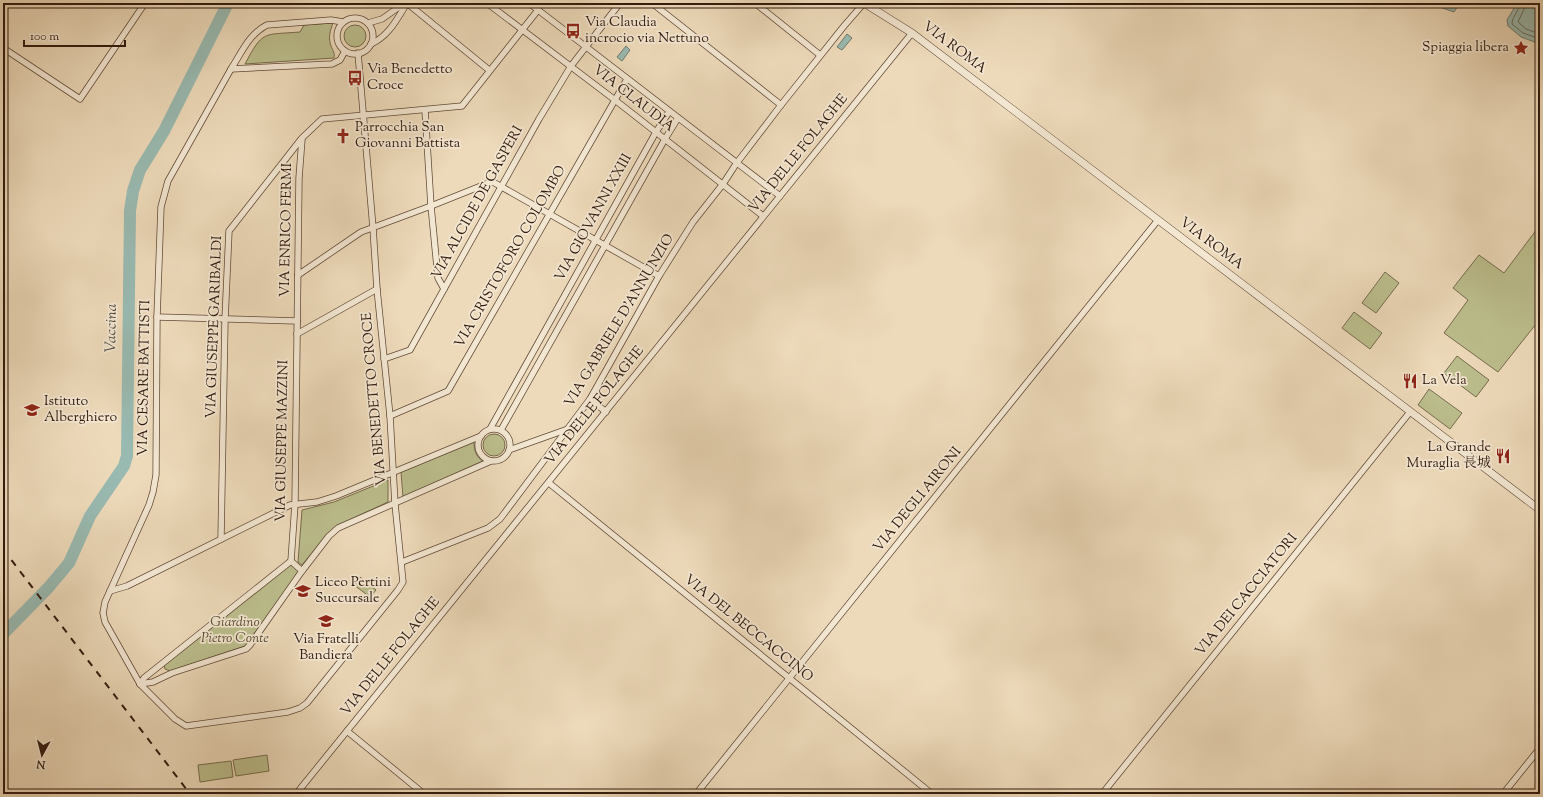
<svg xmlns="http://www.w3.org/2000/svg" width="1543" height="797" font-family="'Sorts Mill Goudy','Noto Serif SC',serif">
<rect width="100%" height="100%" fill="#eddaba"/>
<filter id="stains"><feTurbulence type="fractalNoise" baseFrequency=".005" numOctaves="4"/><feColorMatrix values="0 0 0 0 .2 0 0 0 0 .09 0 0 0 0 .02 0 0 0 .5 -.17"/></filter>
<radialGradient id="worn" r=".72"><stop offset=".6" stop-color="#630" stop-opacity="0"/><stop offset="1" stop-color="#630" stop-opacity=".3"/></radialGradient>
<g fill="#bcbe8d" stroke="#776c4d">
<path d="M 333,23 C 330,31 328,38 331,46 C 333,51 335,53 334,58 L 245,64 C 263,30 263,35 300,32 L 304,25 Z"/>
<circle cx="355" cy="36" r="11"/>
<path d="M 1540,225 L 1540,319 L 1498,372 L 1444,333 L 1468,300 L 1453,288 L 1479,255 L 1504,273 Z"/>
<path d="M 1385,272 L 1399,283 L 1376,313 L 1362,303 Z"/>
<path d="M 1354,312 L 1382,333 L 1370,349 L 1342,328 Z"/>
<path d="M 1457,356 L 1489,380 L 1476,397 L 1444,373 Z"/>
<path d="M 1429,389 L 1462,413 L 1450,429 L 1418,405 Z"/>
<circle cx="494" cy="445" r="11"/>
<path d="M 474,442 C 474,450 476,457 483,461 L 403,497 L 401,472 Z"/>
<path d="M 388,480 L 388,502 L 338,525 L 325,537 L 302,565 L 298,562 L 302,510 L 334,502 Z"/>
<path d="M 291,564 L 299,572 L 245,646 L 170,671 L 165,669 L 164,665 Z"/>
<path d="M 360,577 L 376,590 L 370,597 L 354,585 Z"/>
<path d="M 267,755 L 269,771 L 236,776 L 233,760 Z"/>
<path d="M 231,761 L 233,777 L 200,782 L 198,765 Z"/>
</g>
<g fill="#99bab1" stroke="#707a6f">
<path d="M 1428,3 L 1460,3 L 1454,12 Z"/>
<path d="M 1513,3 L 1540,3 L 1540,44 L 1521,37 L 1508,26 L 1507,20 L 1516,5 Z"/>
<path d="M 847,34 L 852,38 L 842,50 L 837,47 Z"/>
<path d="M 626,46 L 630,50 L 622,61 L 617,57 Z"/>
</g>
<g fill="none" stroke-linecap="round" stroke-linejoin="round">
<g stroke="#666a5f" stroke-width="1">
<path d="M 1519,3 C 1520,11 1512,16 1512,24 L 1523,33 L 1540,39"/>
<path d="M 1524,3 L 1524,9 L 1518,22 L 1526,29 L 1540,34"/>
</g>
<path stroke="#99bab1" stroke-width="12" d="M 3,634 L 48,588 L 69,563 L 90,516 L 124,466 L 127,456 L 130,211 L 133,191 L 140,170 L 164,131 L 228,3"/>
<g stroke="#614a38" stroke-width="7">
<g id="minor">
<path d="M 487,3 L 615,100 L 763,216"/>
<path d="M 529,3 L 780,196"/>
<path d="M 652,3 L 781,105"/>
<path d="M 755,3 L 820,55"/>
<circle cx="355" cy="36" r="18"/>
<path d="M 343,22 L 331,20 L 267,25 C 249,34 242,52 231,69 L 332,64 L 340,60 L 345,51"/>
<path d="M 368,23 L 382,19 L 399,7 L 406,5"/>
<path d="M 371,44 C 389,36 397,19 407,3 L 489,70"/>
<path d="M 3,48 L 80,99 L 145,3"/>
<path d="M 231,69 L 168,181 L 161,207 L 157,317 L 156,475 L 153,492 L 149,505 L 105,602 L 103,613 L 105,622 L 140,684 L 175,719 L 186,726 L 288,712 L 300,708 L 307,703 L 398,590 L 403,582 L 395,504 L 390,416 L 377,289 L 373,228 L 358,53"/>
<path d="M 425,110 L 431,206 L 438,278 L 444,289"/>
<path d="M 298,275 L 361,232 L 431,206 L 486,184 L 493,182 L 659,276"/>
<path d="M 157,317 L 297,321"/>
<path d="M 297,334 L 377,289"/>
<path d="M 384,359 L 410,350 L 539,119 L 571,66 L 620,3"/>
<path d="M 590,399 L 606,412"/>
<path d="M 390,416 L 448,391 L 627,79"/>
<circle cx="494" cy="445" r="16"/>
<path d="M 490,429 L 656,132 L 669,112"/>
<path d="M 501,430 L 665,139 L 678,118"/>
<path d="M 509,450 L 568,429"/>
<path d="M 549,483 L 932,794"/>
<path d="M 221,539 L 225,320 L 229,231 L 302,138 L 322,119 L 462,106 L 538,10"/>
<path d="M 291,561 L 295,504 L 299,178 L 302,139"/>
<path d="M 291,561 L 302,571"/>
<path d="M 402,562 L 488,528 L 500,519 L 590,399 L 659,276 L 693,222 L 723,184 L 736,164 L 781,105 L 844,26 L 864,3"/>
<path d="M 110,591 L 127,586 L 290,505 L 317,502 L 336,496 L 481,436"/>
<path d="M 140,684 L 153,682 L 172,673 L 246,649 L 250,645 L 302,571 L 329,536 L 338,528 L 491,461"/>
<path d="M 140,684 L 144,678 L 291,561"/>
<path d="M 347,731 L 424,794"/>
<path d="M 296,794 L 912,33"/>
<path d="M 696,794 L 1158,220"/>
<path d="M 1102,794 L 1410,412"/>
<path d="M 1503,794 L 1540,748"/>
</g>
</g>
<g stroke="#614a38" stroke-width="8">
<path id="tertiary" d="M 864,3 L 912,33 L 1540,510"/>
</g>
<use href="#minor" stroke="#f3e7d2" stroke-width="5.5"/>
<use href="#tertiary" stroke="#f3e7d2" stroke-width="7"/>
<path stroke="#321a0d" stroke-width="2" stroke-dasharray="7 7" stroke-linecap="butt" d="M 3,549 L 190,794"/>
</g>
<defs>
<g id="bus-bare" transform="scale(1.2)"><path d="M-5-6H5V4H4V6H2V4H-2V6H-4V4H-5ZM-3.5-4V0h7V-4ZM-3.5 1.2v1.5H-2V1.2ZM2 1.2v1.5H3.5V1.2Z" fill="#8f2418" stroke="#f3e7d2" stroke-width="2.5" paint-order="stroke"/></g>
<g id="sight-bare" transform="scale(1.2)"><path d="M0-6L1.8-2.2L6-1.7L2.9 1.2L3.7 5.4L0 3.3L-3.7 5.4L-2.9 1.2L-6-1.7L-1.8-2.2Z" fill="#8f2418" stroke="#f3e7d2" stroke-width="2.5" paint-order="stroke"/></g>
<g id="church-bare" transform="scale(1.2)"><path d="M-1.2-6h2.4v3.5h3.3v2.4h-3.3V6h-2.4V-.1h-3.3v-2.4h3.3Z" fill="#8f2418" stroke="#f3e7d2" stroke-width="2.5" paint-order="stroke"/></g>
<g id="restaurant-bare" transform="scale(1.2)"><path d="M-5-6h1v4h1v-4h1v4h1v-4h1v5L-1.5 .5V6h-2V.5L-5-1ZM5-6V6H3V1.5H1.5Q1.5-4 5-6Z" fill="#8f2418" stroke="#f3e7d2" stroke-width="2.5" paint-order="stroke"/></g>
<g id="school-bare" transform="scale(1.2)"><path d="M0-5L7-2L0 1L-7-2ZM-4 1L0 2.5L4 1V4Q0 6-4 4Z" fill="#8f2418" stroke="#f3e7d2" stroke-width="2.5" paint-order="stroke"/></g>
<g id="university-bare" transform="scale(1.2)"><path d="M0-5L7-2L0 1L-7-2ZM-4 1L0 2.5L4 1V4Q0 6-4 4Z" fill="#8f2418" stroke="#f3e7d2" stroke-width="2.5" paint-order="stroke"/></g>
</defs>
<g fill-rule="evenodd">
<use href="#bus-bare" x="573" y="31"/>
<use href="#sight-bare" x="1521" y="48"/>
<use href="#bus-bare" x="355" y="78"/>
<use href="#church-bare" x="343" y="136"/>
<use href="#restaurant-bare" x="1410" y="381"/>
<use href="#school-bare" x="32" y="410"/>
<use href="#restaurant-bare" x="1503" y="456"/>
<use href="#university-bare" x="303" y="591"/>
<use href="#school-bare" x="326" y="621"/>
</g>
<g text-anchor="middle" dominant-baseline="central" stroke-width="3.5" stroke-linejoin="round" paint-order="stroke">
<g font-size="14" fill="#321a0d" stroke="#f3e7d2" text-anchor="start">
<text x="585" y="23">Via Claudia<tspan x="585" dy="16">incrocio via Nettuno</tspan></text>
<text x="1509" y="48" text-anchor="end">Spiaggia libera</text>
<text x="367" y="70">Via Benedetto<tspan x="367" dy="16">Croce</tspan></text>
<text x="355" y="128">Parrocchia San<tspan x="355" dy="16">Giovanni Battista</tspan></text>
<text x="1422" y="381">La Vela</text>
<text x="44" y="402">Istituto<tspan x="44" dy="16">Alberghiero</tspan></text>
<text x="1491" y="448" text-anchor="end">La Grande<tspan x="1491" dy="16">Muraglia 長城</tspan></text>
<text x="315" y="583">Liceo Pertini<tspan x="315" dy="16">Succursale</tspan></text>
<text x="326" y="640" text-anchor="middle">Via Fratelli<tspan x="326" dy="16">Bandiera</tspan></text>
</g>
<g font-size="14" fill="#321a0d" stroke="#f3e7d2">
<text transform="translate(954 48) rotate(37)">VIA ROMA</text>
<text transform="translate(633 99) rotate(38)">VIA CLAUDIA</text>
<text transform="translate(799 154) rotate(-51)">VIA DELLE FOLAGHE</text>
<text transform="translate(478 203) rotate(-61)">VIA ALCIDE DE GASPERI</text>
<text transform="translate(594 218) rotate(-61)">VIA GIOVANNI XXIII</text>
<text transform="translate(287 230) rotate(-89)">VIA ENRICO FERMI</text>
<text transform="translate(1211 244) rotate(37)">VIA ROMA</text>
<text transform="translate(511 257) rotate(-60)">VIA CRISTOFORO COLOMBO</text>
<text transform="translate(620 321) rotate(-59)">VIA GABRIELE D'ANNUNZIO</text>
<text transform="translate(215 327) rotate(-88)">VIA GIUSEPPE GARIBALDI</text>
<text transform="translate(145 378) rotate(-89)">VIA CESARE BATTISTI</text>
<text transform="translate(375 399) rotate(-95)">VIA BENEDETTO CROCE</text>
<text transform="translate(595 406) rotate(-51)">VIA DELLE FOLAGHE</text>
<text transform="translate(283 441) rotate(-89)">VIA GIUSEPPE MAZZINI</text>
<text transform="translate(918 500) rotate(-51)">VIA DEGLI AIRONI</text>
<text transform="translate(1247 595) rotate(-51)">VIA DEI CACCIATORI</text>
<text transform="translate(748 629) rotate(39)">VIA DEL BECCACCINO</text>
<text transform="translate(391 657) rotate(-51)">VIA DELLE FOLAGHE</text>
</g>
<g font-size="14" font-style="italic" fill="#5b4b33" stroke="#f3e7d2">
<text x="235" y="623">Giardino<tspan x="235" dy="16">Pietro Conte</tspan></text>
</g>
<g font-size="15" font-style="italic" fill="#514a3e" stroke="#f3e7d2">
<text transform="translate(112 328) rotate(-89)">Vaccina</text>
</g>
</g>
<rect width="1543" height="797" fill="none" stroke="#eddaba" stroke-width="16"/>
<rect x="4" y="4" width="1535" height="789" fill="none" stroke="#321a0d" stroke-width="2"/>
<rect x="8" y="8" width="1527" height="781" fill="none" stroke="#321a0d"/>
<g transform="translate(42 755) rotate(187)" stroke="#f3e7d2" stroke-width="3" paint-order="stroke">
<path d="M0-3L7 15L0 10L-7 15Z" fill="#321a0d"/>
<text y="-6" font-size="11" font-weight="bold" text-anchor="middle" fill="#321a0d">N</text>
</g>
<path d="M24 40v6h101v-6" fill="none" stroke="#321a0d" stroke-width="2"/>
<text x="30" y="40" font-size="12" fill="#321a0d" stroke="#f3e7d2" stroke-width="3" paint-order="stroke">100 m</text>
<rect width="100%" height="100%" filter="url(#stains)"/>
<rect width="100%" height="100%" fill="url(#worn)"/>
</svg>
